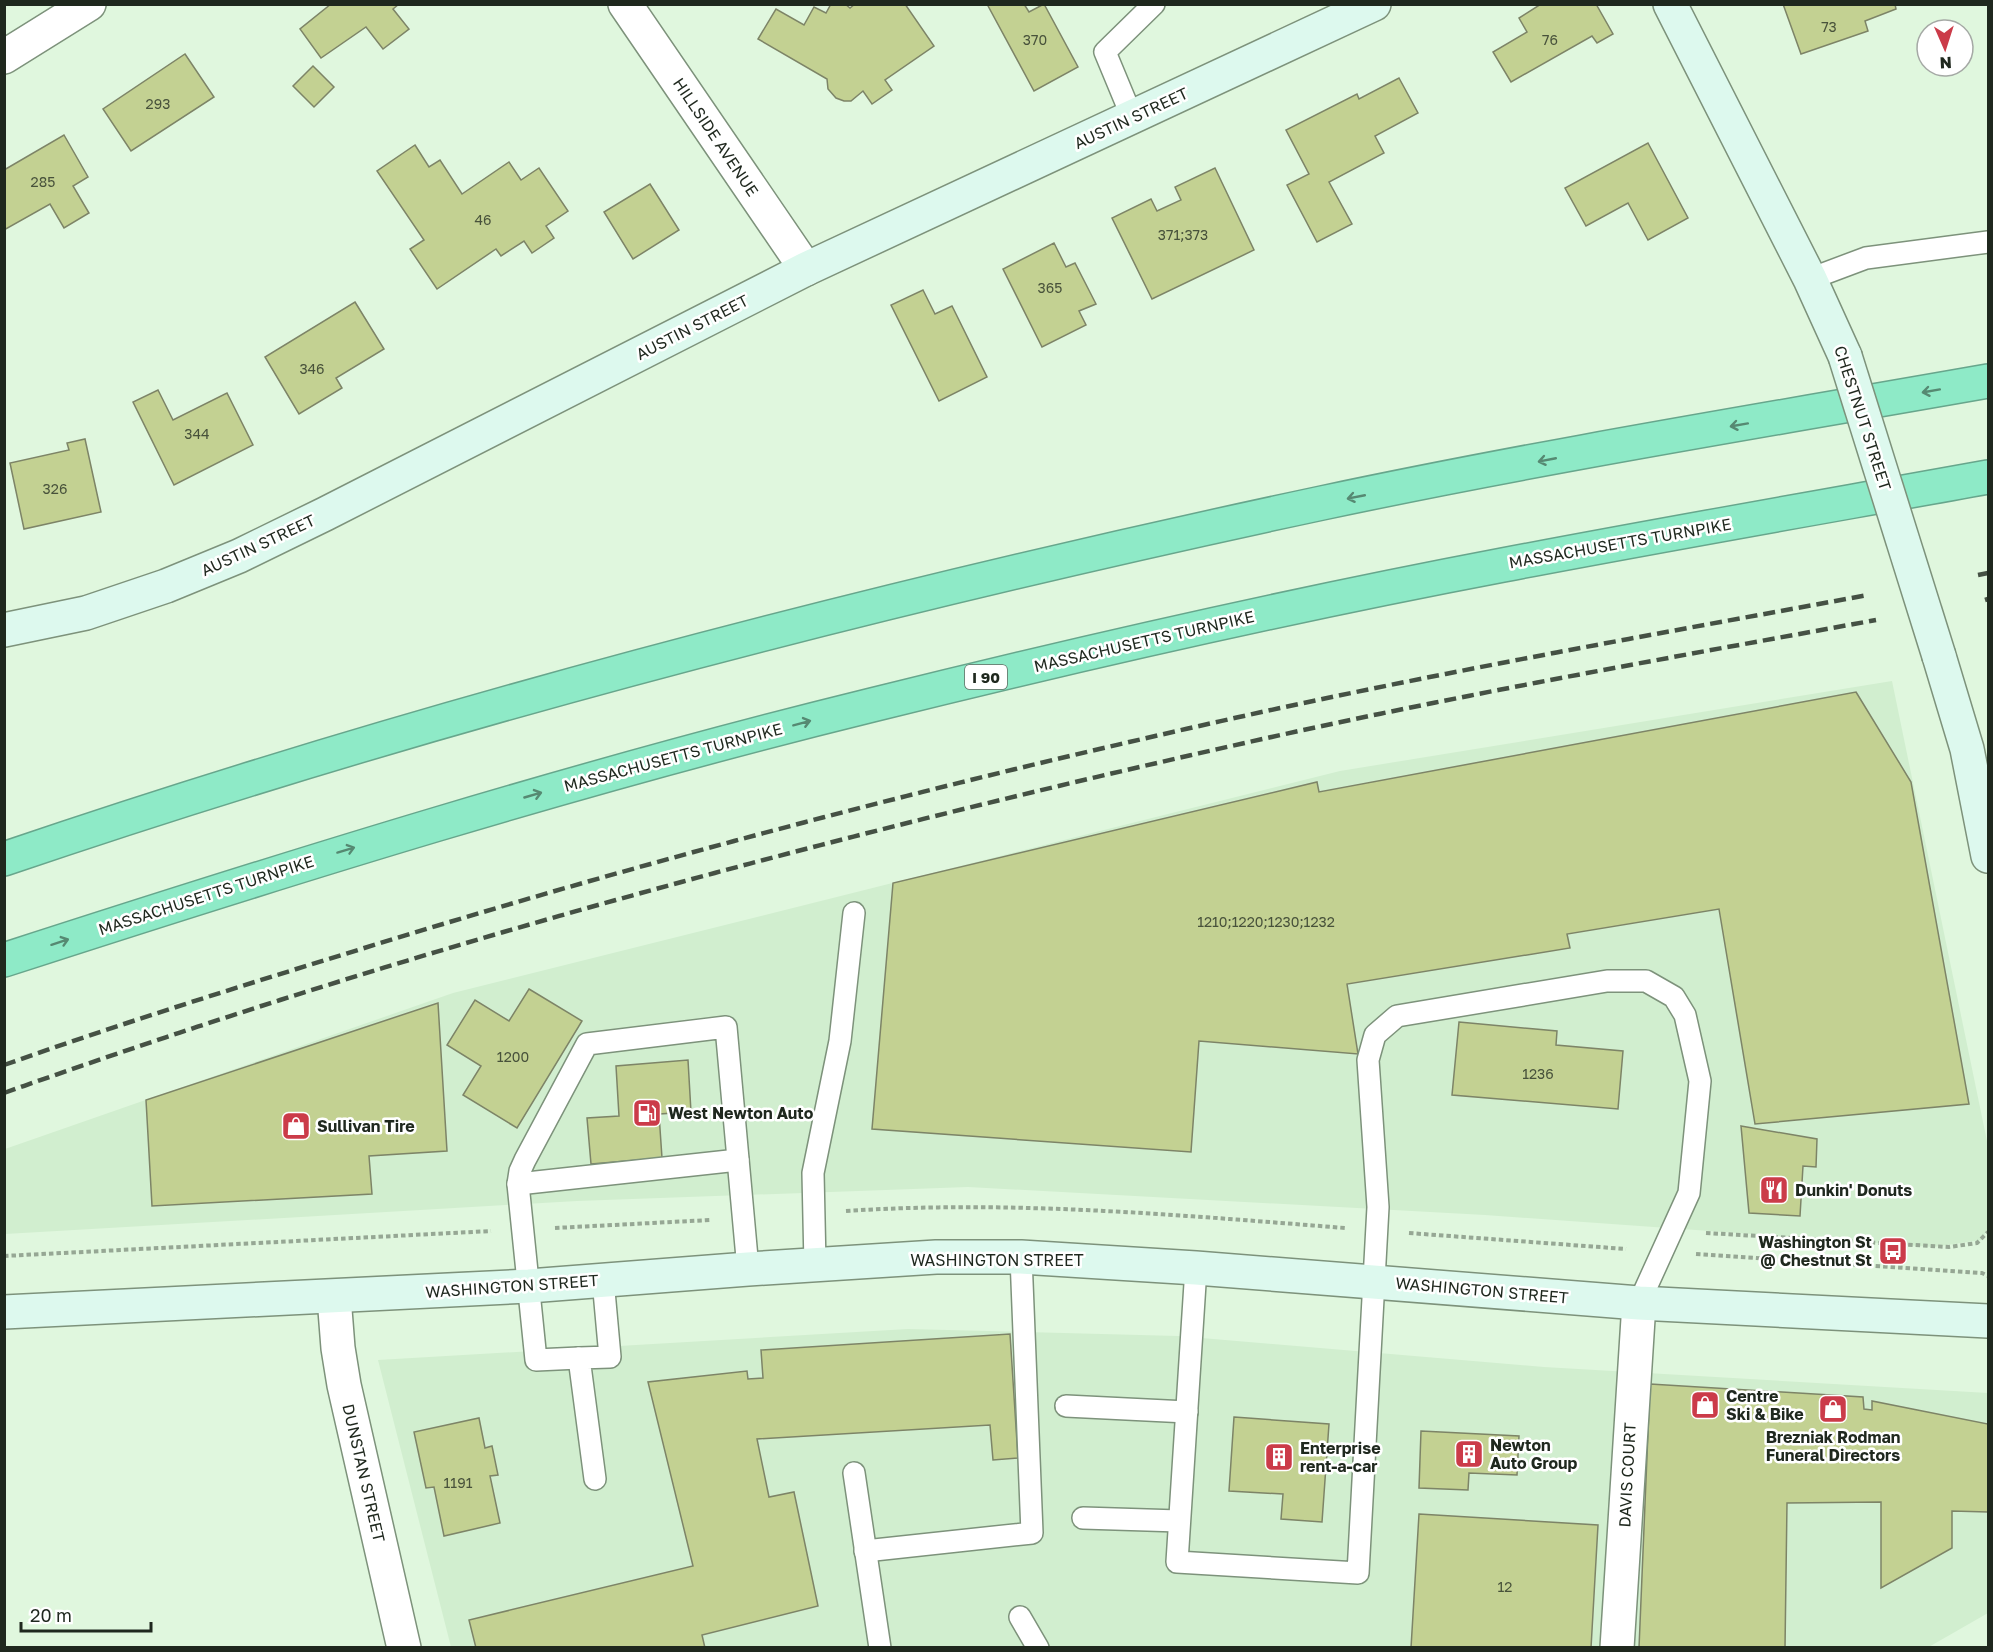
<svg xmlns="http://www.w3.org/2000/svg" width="1993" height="1652" font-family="'Golos Text',sans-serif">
<rect width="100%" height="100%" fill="#e0f7de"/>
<g fill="#d1eecf">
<path d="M 1892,681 L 1988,1146 L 1988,1227 L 1982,1240 L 1933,1247 L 1485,1215 L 968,1187 L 577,1201 L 5,1234 L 5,1149 L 453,993 L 1340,771 Z"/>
<path d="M 908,1329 L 1178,1336 L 1544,1367 L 1988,1393 L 1988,1613 L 1927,1648 L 451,1647 L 378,1360 Z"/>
</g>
<g fill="#c3d192" stroke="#7d8467" stroke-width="1.5">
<path d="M 331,4 L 399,4 L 393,9 L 409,29 L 383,49 L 366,27 L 321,58 L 300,29 Z"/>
<path d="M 831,4 L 845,4 L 850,8 L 855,4 L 905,4 L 934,46 L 885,80 L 892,90 L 872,104 L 863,91 L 851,101 L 844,101 L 836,98 L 828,89 L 827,79 L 758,39 L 776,9 L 804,25 L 814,7 L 826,13 Z"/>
<path d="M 987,4 L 1024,4 L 1029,12 L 1044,4 L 1078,67 L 1034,91 Z"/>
<path d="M 1541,4 L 1596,4 L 1613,34 L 1597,43 L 1592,36 L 1511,82 L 1493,52 L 1527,32 L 1519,18 Z"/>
<path d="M 1783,4 L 1895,4 L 1896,9 L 1865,21 L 1868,31 L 1801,54 Z"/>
<path d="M 185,54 L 214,97 L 131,151 L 103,109 Z"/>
<path d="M 313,66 L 334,87 L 314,107 L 293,86 Z"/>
<path d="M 1399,78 L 1418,113 L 1375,136 L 1384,153 L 1329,182 L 1352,224 L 1317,242 L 1287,185 L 1309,174 L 1286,130 L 1357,94 L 1359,99 Z"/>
<path d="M 64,135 L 88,177 L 73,186 L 89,213 L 64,228 L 50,204 L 4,230 L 4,170 Z"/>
<path d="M 1648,143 L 1688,218 L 1648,240 L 1628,203 L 1586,226 L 1565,188 Z"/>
<path d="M 415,145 L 429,167 L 440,160 L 462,194 L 509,162 L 521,180 L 539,168 L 568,211 L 546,226 L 554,238 L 532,253 L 524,241 L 501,256 L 496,249 L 437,289 L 410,249 L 424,240 L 377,171 Z"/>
<path d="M 1215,168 L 1254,250 L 1152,299 L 1112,218 L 1151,199 L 1157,211 L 1181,200 L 1175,187 Z"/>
<path d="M 650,184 L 679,230 L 633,259 L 604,212 Z"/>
<path d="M 1054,243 L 1066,267 L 1075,263 L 1096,304 L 1079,311 L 1086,325 L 1042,347 L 1003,269 Z"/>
<path d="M 923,290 L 935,314 L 952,306 L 987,377 L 939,401 L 891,305 Z"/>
<path d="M 355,302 L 384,349 L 336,378 L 342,388 L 299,414 L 265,357 Z"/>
<path d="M 158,390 L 173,420 L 227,393 L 253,445 L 174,485 L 133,402 Z"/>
<path d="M 85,439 L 101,512 L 24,529 L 10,463 L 69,450 L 67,443 Z"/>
<path d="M 1856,692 L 1911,782 L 1969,1104 L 1755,1124 L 1719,909 L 1567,934 L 1570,948 L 1347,984 L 1358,1054 L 1199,1041 L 1191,1152 L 872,1129 L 893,883 L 1317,782 L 1319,792 Z"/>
<path d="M 529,989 L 582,1021 L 517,1128 L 463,1095 L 481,1066 L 447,1045 L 475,1000 L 509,1021 Z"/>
<path d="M 438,1003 L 447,1151 L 369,1156 L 372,1194 L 152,1206 L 146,1100 Z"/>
<path d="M 1459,1022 L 1557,1031 L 1556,1045 L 1623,1051 L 1618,1109 L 1452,1095 Z"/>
<path d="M 688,1060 L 691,1112 L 659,1114 L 662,1158 L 591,1164 L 587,1118 L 619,1116 L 616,1066 Z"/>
<path d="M 1741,1126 L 1817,1139 L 1816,1167 L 1803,1166 L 1800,1216 L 1749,1213 Z"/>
<path d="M 1010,1334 L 1018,1458 L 993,1460 L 990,1425 L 757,1439 L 769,1497 L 794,1492 L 818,1606 L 702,1635 L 705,1648 L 476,1648 L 469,1620 L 693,1566 L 648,1382 L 747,1371 L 748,1379 L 763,1378 L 761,1350 Z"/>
<path d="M 1650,1384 L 1863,1397 L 1864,1409 L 1872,1410 L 1872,1401 L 1988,1424 L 1988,1512 L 1952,1511 L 1952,1548 L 1881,1588 L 1881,1502 L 1787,1503 L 1785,1648 L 1639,1648 Z"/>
<path d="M 1234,1417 L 1329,1424 L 1322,1522 L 1281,1519 L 1283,1494 L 1229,1491 Z"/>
<path d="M 479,1418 L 485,1448 L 492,1446 L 498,1475 L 490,1476 L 500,1523 L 444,1536 L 434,1487 L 426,1488 L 414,1432 Z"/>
<path d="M 1421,1431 L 1519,1436 L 1517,1475 L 1469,1473 L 1468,1490 L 1419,1488 Z"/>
<path d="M 1419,1514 L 1598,1525 L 1591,1648 L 1411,1648 Z"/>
</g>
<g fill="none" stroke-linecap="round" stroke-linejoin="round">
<g stroke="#7d927b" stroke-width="24">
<g id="service">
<path d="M 1132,117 L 1105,52 L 1154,4"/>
<path d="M 1810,279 L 1866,258 L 1988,242"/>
<path d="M 518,1184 L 738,1160"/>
<path d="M 815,1265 L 813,1173 L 840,1041 L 854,913"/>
<path d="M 1196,1268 L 1177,1562 L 1358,1573 L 1378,1207 L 1368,1060 L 1375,1035 L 1397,1016 L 1607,981 L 1646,981 L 1674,997 L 1685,1015 L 1700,1081 L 1689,1193 L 1639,1303"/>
<path d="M 579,1358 L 536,1360 L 518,1184 L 520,1171 L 525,1160 L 587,1044 L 726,1027 L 748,1269"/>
<path d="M 1066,1406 L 1187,1412"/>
<path d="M 854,1473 L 880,1648"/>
<path d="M 595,1479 L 579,1358 L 610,1357 L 603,1280"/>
<path d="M 1083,1518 L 1179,1521"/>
<path d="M 865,1551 L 1032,1533 L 1021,1257"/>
<path d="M 1020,1617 L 1038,1648"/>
</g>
</g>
<g stroke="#7d927b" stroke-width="36">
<g id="minor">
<path d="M 625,4 L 806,269"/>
<path d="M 4,57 L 89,4"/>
<path d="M 334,1297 L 338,1348 L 344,1385 L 404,1648"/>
<path d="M 1617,1648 L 1639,1303"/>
</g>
</g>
<g stroke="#7d927b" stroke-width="36">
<g id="secondary">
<path d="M 1670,4 L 1810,279 L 1845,356"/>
<path d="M 4,630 L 86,613 L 166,586 L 239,556 L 325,514 L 806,269 L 1374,4"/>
<path d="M 1939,656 L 1967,749 L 1988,856"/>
<path d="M 4,1312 L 529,1286 L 748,1269 L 936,1257 L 1021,1257 L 1196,1268 L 1639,1303 L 1988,1321"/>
</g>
</g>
<g stroke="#67a68c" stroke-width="36">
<g id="motorway">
<path d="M 4,859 C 435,712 877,598 1322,503 C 1543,456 1766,420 1988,381"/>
<path d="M 4,960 C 291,867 579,777 872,705 C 1081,653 1292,605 1503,565 C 1665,534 1827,506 1988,477"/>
</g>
</g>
<g stroke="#96a794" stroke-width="4" stroke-dasharray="4.5 3" stroke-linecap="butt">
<path d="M 846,1211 C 1012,1200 1179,1215 1345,1228"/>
<path d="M 555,1228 L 710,1220"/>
<path d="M 1409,1233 L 1626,1249"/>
<path d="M 1706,1233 L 1949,1247 L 1977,1243 L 1988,1232"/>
<path d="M 1696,1254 L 1982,1273 L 1988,1276"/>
<path d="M 4,1256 L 491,1231"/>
</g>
<use href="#service" stroke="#fff" stroke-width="21"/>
<use href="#minor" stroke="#fff" stroke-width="33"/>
<use href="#secondary" stroke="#ddf9ee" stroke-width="33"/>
<use href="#motorway" stroke="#8eeac7" stroke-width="33"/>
<g stroke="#455144" stroke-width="4.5" stroke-dasharray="12 6" stroke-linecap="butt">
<path d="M 1978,575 L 1988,573"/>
<path d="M 1985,600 L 1988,599"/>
<path d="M 4,1065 C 117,1025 231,989 345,954 C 653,858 965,777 1280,708 C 1475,666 1672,631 1868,595"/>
<path d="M 4,1093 C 422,944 852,830 1285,734 C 1481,691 1679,656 1876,620"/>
</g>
<g stroke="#7d927b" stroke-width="36" stroke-linecap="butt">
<path id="secondary-bridge" d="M 1845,356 L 1939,656"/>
</g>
<use href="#secondary-bridge" stroke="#ddf9ee" stroke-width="33"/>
</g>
<defs><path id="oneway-shaft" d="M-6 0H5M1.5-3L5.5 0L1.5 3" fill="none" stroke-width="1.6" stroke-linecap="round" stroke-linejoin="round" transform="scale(1.5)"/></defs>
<g stroke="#568972">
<use href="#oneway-shaft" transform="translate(1931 391) rotate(170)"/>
<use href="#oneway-shaft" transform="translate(1739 425) rotate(170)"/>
<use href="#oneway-shaft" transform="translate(1547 460) rotate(169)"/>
<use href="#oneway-shaft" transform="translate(1356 497) rotate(169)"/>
<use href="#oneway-shaft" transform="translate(802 723) rotate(-15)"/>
<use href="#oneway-shaft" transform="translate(533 795) rotate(-16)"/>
<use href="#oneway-shaft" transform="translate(346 850) rotate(-17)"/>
<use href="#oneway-shaft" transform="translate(60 942) rotate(-18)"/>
</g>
<defs>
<g id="fuel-square" transform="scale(1.5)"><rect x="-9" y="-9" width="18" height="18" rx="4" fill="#cb3b49" stroke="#fff"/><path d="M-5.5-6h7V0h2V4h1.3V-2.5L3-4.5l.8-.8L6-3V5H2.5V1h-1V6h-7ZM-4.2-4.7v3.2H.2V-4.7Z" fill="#fff"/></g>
<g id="shop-square" transform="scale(1.5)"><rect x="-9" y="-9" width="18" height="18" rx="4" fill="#cb3b49" stroke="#fff"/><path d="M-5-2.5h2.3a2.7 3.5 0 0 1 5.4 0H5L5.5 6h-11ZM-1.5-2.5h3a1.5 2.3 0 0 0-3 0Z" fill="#fff"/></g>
<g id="restaurant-square" transform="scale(1.5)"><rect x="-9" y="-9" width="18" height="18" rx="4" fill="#cb3b49" stroke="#fff"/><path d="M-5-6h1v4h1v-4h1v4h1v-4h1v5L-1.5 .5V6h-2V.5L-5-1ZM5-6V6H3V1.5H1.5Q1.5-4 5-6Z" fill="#fff"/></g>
<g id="bus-square" transform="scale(1.5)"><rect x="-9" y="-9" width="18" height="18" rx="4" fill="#cb3b49" stroke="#fff"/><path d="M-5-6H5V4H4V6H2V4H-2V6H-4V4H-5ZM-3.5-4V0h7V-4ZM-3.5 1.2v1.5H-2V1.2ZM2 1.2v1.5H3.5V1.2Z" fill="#fff"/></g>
<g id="building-square" transform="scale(1.5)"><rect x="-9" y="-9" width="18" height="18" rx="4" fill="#cb3b49" stroke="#fff"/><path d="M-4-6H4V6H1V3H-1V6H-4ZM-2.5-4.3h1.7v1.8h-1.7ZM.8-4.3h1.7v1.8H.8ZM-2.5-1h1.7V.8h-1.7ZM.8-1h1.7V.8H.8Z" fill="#fff"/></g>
</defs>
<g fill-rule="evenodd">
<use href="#fuel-square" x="647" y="1113"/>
<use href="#shop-square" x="296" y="1126"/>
<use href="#restaurant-square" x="1774" y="1190"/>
<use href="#bus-square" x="1893" y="1251"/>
<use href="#shop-square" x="1705" y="1405"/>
<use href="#shop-square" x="1833" y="1409"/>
<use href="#building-square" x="1469" y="1454"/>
<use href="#building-square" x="1279" y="1457"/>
</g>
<g text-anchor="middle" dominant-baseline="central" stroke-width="5" stroke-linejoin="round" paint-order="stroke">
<g font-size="14" fill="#48523b">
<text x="1829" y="26">73</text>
<text x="1035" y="39">370</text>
<text x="1550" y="39">76</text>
<text x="158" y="103">293</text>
<text x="43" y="181">285</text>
<text x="483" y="219">46</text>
<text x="1183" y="234">371;373</text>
<text x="1050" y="287">365</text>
<text x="312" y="368">346</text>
<text x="197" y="433">344</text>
<text x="55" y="488">326</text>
<text x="1266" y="921">1210;1220;1230;1232</text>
<text x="513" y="1056">1200</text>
<text x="1538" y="1073">1236</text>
<text x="458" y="1482">1191</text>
<text x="1505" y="1586">12</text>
</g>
<rect fill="#fff" stroke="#626862" stroke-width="1.5" x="965" y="665" width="42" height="24" rx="4.5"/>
<g font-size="15" font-weight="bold" fill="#1f281e">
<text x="986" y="677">I 90</text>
</g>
<g font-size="16" fill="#1f281e" stroke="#fff">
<text transform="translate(1131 118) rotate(-25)">AUSTIN STREET</text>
<text transform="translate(716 137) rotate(56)">HILLSIDE AVENUE</text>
<text transform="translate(692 327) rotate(-27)">AUSTIN STREET</text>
<text transform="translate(1863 418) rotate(72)">CHESTNUT STREET</text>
<text transform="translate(1620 543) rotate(-10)">MASSACHUSETTS TURNPIKE</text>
<text transform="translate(258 545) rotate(-25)">AUSTIN STREET</text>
<text transform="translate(1144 641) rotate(-13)">MASSACHUSETTS TURNPIKE</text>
<text transform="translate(673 757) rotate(-15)">MASSACHUSETTS TURNPIKE</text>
<text transform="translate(206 895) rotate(-18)">MASSACHUSETTS TURNPIKE</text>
<text x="997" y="1260">WASHINGTON STREET</text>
<text transform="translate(512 1286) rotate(-4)">WASHINGTON STREET</text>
<text transform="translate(1482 1290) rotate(5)">WASHINGTON STREET</text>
<text transform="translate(364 1473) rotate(77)">DUNSTAN STREET</text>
<text transform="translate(1627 1475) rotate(-87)">DAVIS COURT</text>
</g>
<g font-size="16" font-weight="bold" fill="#1f281e" stroke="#fff" text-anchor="start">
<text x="668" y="1113">West Newton Auto</text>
<text x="317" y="1126">Sullivan Tire</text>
<text x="1795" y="1190">Dunkin' Donuts</text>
<text x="1872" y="1242" text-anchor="end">Washington St<tspan x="1872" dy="18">@ Chestnut St</tspan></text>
<text x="1726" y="1396">Centre<tspan x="1726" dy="18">Ski &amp; Bike</tspan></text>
<text x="1833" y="1437" text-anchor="middle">Brezniak Rodman<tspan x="1833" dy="18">Funeral Directors</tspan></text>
<text x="1490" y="1445">Newton<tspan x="1490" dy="18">Auto Group</tspan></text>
<text x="1300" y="1448">Enterprise<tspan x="1300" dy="18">rent-a-car</tspan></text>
</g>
</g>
<rect width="1993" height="1652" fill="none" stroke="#1f281e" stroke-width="12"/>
<g transform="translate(1945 48) rotate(177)"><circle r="28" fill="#ffffff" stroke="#a5a9a5" stroke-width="1.5"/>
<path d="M0-4.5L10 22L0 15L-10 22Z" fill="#cb3b49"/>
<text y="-9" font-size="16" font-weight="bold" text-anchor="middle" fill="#1f281e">N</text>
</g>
<path d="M21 1622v9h130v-9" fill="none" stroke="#1f281e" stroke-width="3"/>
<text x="30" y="1622" font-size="18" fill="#1f281e" stroke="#ffffff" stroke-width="4.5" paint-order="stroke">20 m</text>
</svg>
